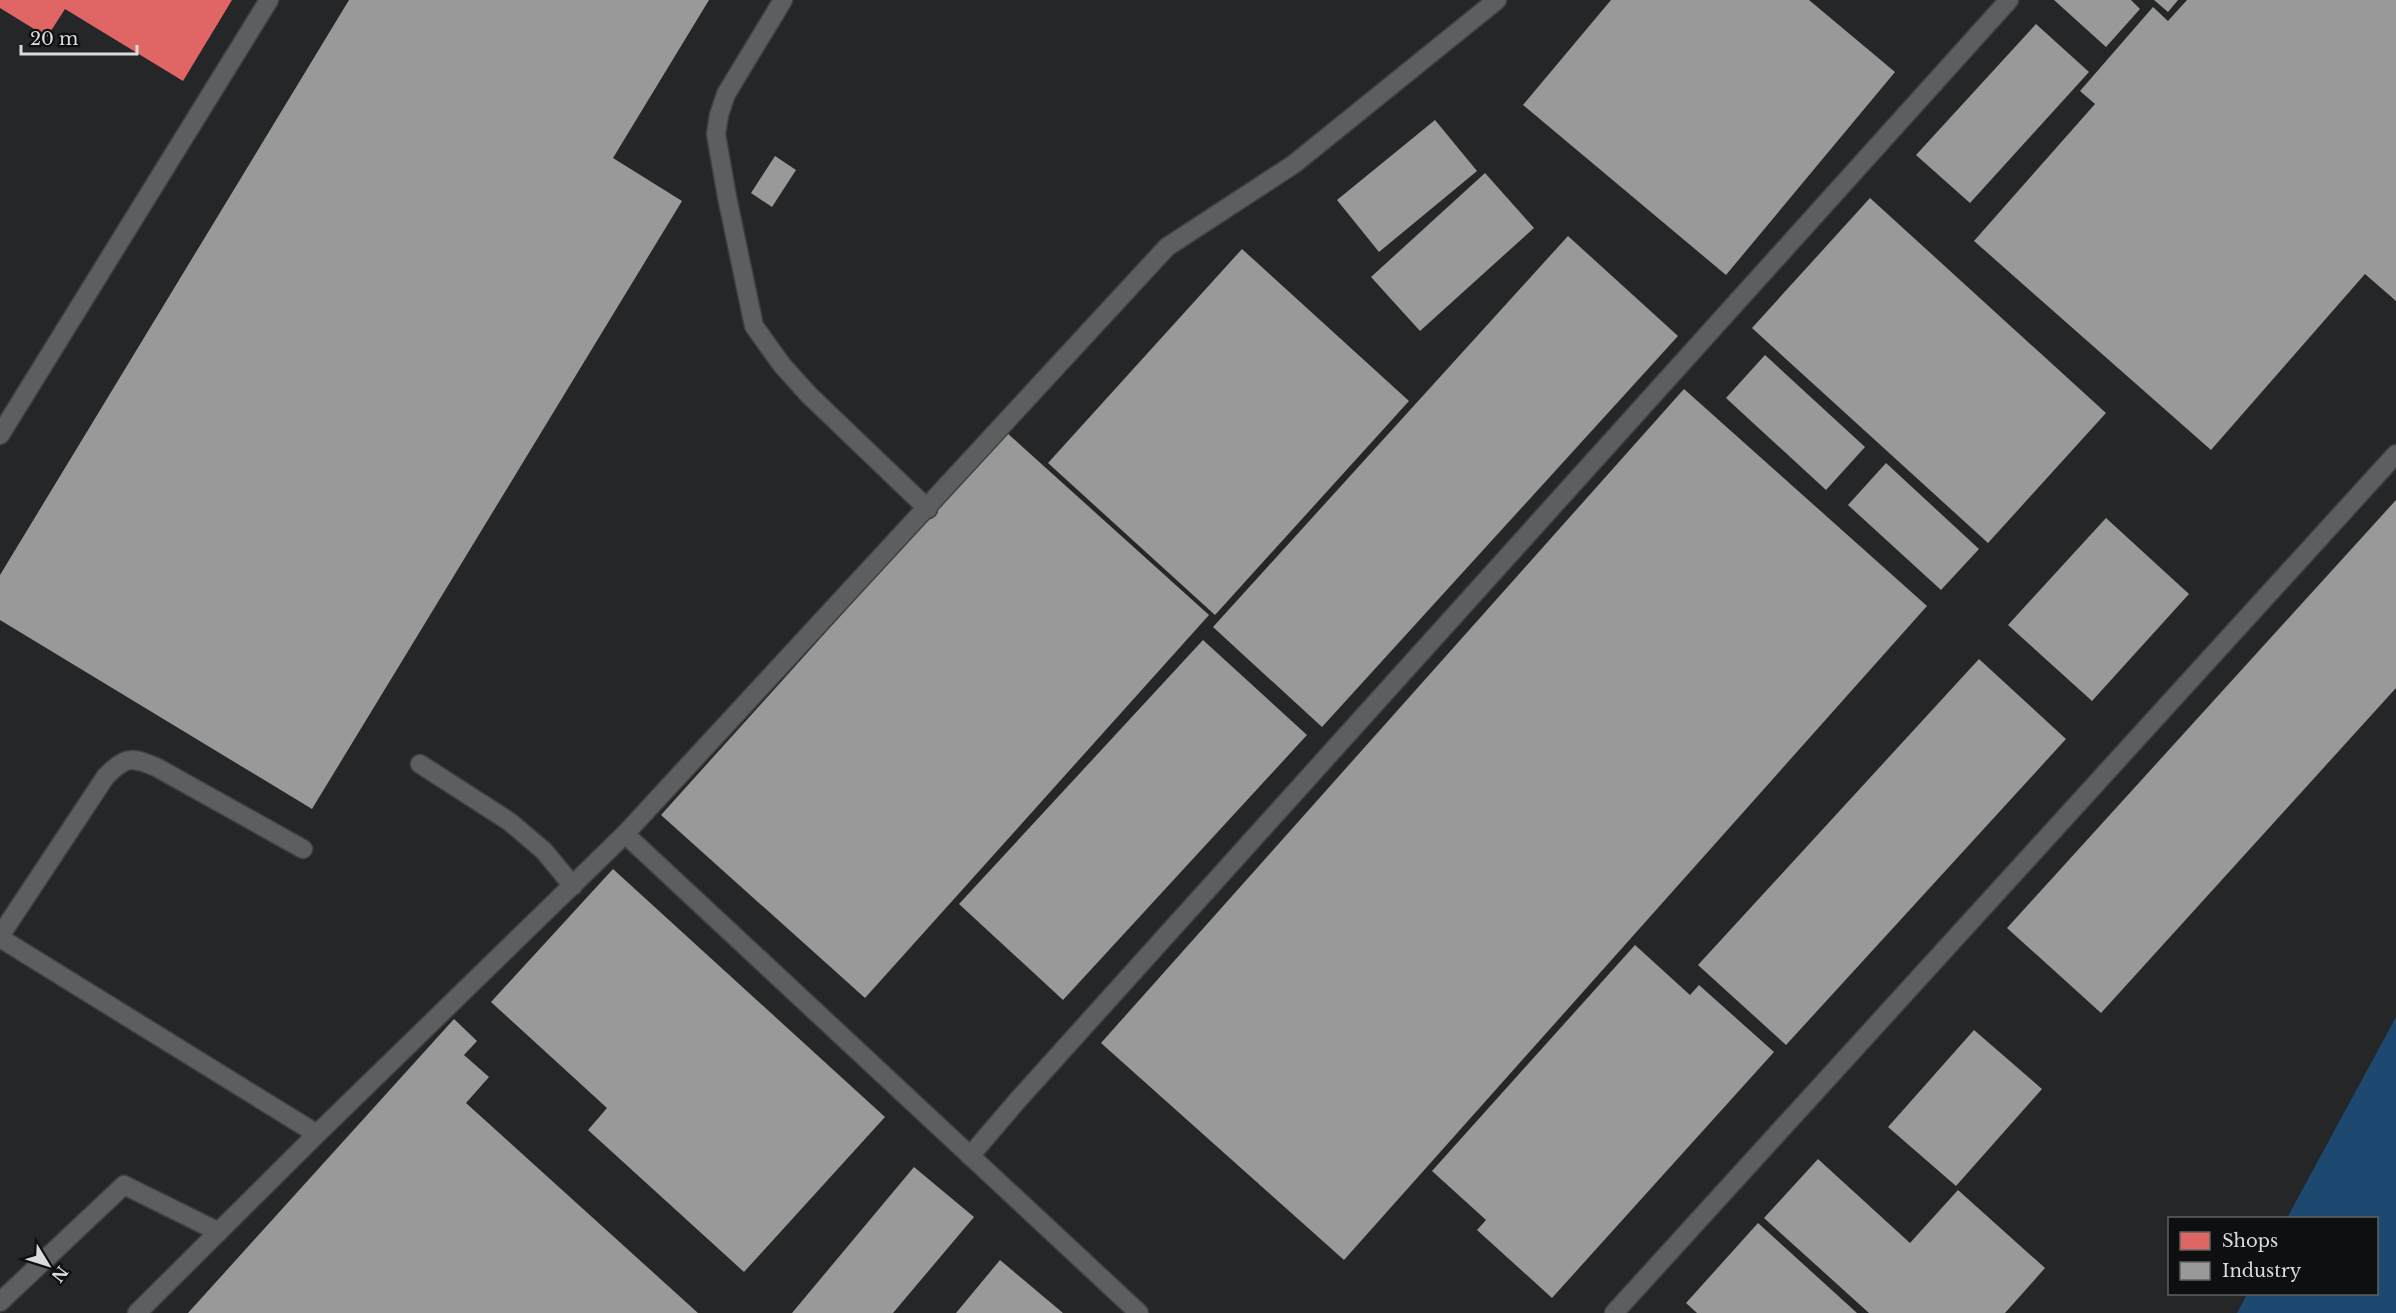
<svg xmlns="http://www.w3.org/2000/svg" width="2396" height="1313" font-family="'Libre Baskerville',serif">
<rect width="100%" height="100%" fill="#242628"/>
<path fill="#1d4970" d="M 2396,1017 L 2396,1313 L 2237,1313 L 2247,1294 L 2376,1294 L 2376,1218 L 2287,1218 Z"/>
<path fill="#e06666" d="M 0,0 L 232,0 L 183,81 L 65,9 L 47,37 L 0,8 Z"/>
<g fill="#999">
<path d="M 349,0 L 709,0 L 613,158 L 682,201 L 312,809 L 0,620 L 0,575 Z"/>
<path d="M 1611,0 L 1809,0 L 1895,72 L 1726,275 L 1523,105 Z"/>
<path d="M 2054,0 L 2131,0 L 2140,9 L 2106,47 Z"/>
<path d="M 2154,0 L 2178,0 L 2168,12 Z"/>
<path d="M 2187,0 L 2396,0 L 2396,301 L 2365,274 L 2211,450 L 1974,241 L 2095,104 L 2080,91 L 2153,7 L 2168,21 Z"/>
<path d="M 2036,24 L 2089,72 L 1970,203 L 1916,155 Z"/>
<path d="M 1435,120 L 1477,171 L 1379,252 L 1337,200 Z"/>
<path d="M 775,156 L 796,170 L 772,207 L 751,193 Z"/>
<path d="M 1485,173 L 1534,228 L 1420,331 L 1371,277 Z"/>
<path d="M 1870,198 L 2106,413 L 1988,543 L 1752,328 Z"/>
<path d="M 1568,236 L 1678,336 L 1322,727 L 1213,627 Z"/>
<path d="M 1242,249 L 1409,401 L 1215,615 L 1048,463 Z"/>
<path d="M 1765,355 L 1865,447 L 1826,490 L 1726,398 Z"/>
<path d="M 1684,389 L 1927,606 L 1344,1260 L 1101,1043 Z"/>
<path d="M 1006,432 L 1209,615 L 865,998 L 661,815 Z"/>
<path d="M 1886,463 L 1979,549 L 1941,590 L 1848,505 Z"/>
<path d="M 2396,500 L 2396,688 L 2101,1013 L 2007,928 Z"/>
<path d="M 2106,518 L 2189,594 L 2092,701 L 2008,625 Z"/>
<path d="M 1203,640 L 1307,735 L 1063,1000 L 959,904 Z"/>
<path d="M 1979,659 L 2066,739 L 1786,1045 L 1698,965 Z"/>
<path d="M 613,869 L 885,1117 L 744,1272 L 588,1130 L 607,1108 L 491,1002 Z"/>
<path d="M 1635,945 L 1690,995 L 1699,985 L 1774,1052 L 1552,1298 L 1477,1230 L 1486,1220 L 1432,1171 Z"/>
<path d="M 454,1019 L 477,1041 L 464,1055 L 489,1077 L 466,1103 L 698,1313 L 188,1313 Z"/>
<path d="M 1974,1030 L 2042,1089 L 1956,1186 L 1888,1127 Z"/>
<path d="M 1818,1159 L 1910,1243 L 1958,1190 L 2045,1268 L 2005,1313 L 1869,1313 L 1764,1218 Z"/>
<path d="M 914,1167 L 974,1217 L 893,1313 L 792,1313 Z"/>
<path d="M 1758,1223 L 1857,1313 L 1697,1313 L 1686,1303 Z"/>
<path d="M 1000,1260 L 1063,1313 L 956,1313 Z"/>
</g>
<g fill="none" stroke-linecap="round" stroke-linejoin="round">
<g stroke="#3f4042" stroke-width="21">
<g id="lane">
<path d="M 783,0 L 726,94 L 719,115 L 716,134 L 727,197 L 754,326 L 782,365 L 809,395 L 928,509"/>
<path d="M 0,435 L 269,0"/>
<path d="M 420,764 L 510,822 L 544,851 L 573,886"/>
<path d="M 625,834 L 1139,1313"/>
<path d="M 0,936 L 106,776 C 126,757 130,756 156,767 L 303,849"/>
<path d="M 0,938 L 317,1134"/>
<path d="M 970,1156 L 1017,1101 L 2009,0"/>
<path d="M 0,1302 L 124,1185 L 219,1232"/>
<path d="M 137,1313 L 317,1134 L 625,834 L 1167,247 L 1294,164 L 1497,0"/>
<path d="M 1614,1313 L 2396,454"/>
</g>
</g>
<use href="#lane" stroke="#5d5e5f" stroke-width="18"/>
</g>
<rect x="2168" y="1217" width="210" height="78" fill="#0d0f10" stroke="#5f6162" stroke-width="1.5"/>
<rect x="2180" y="1232" width="30" height="18" fill="#e06666" stroke="#5f6162" stroke-width="1.5"/>
<text x="2222" y="1247" font-size="18" fill="#d9dbdd">Shops</text>
<rect x="2180" y="1262" width="30" height="18" fill="#999999" stroke="#5f6162" stroke-width="1.5"/>
<text x="2222" y="1277" font-size="18" fill="#d9dbdd">Industry</text>
<g transform="translate(48 1265) rotate(128)" stroke="#0d0f10" stroke-width="4.5" paint-order="stroke">
<path d="M0-4.5L10 22L0 15L-10 22Z" fill="#d9dbdd"/>
<text y="-9" font-size="16" font-weight="bold" text-anchor="middle" fill="#d9dbdd">N</text>
</g>
<path d="M21 45v9h116v-9" fill="none" stroke="#d9dbdd" stroke-width="3"/>
<text x="30" y="45" font-size="18" fill="#d9dbdd" stroke="#0d0f10" stroke-width="4.5" paint-order="stroke">20 m</text>
</svg>
